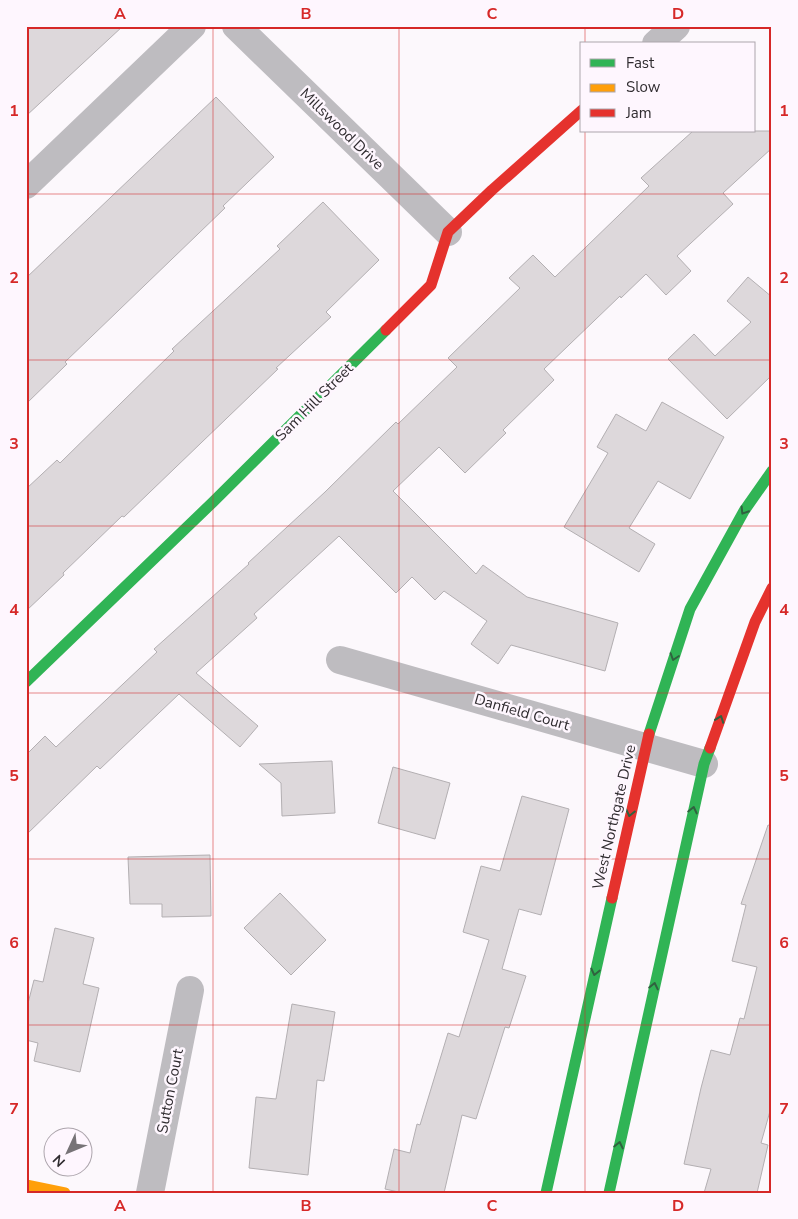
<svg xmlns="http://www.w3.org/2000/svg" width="798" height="1219" font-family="'Nunito Sans',sans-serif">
<rect width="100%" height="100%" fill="#fcf8fc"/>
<g fill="#ddd8db" stroke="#b3afb2">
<path d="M 26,26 L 123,26 L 26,116 Z"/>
<path d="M 216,97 L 274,157 L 223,206 L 225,208 L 65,362 L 67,364 L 26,404 L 26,278 Z"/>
<path d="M 693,131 L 772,131 L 772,148 L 723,193 L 733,204 L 677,256 L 691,271 L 666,295 L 646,274 L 621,298 L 620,296 L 544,369 L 554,380 L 503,430 L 506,433 L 465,473 L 439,447 L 393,491 L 476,574 L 483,565 L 527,597 L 618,623 L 605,671 L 511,645 L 498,664 L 471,644 L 487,621 L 444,591 L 435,600 L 412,577 L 396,593 L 339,536 L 254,614 L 257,618 L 196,673 L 258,726 L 240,747 L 179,694 L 100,769 L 97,766 L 26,835 L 26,755 L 45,736 L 56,747 L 157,652 L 154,649 L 249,564 L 248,563 L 325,492 L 396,422 L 398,424 L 457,367 L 448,358 L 520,288 L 509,278 L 533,255 L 555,277 L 649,186 L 641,178 Z"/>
<path d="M 323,202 L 379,260 L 326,312 L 331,317 L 276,368 L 278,369 L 124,517 L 122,516 L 63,573 L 64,575 L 26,611 L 26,489 L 57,460 L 60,463 L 119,405 L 174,351 L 172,349 L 280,249 L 277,246 Z"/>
<path d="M 748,277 L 772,297 L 772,375 L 727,419 L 668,359 L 694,334 L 715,356 L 751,322 L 727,301 Z"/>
<path d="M 662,402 L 724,437 L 690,499 L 658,481 L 629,528 L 655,544 L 639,572 L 564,527 L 608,453 L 597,447 L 616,414 L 646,431 Z"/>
<path d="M 332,761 L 335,813 L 282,816 L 281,783 L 259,764 Z"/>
<path d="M 393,767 L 450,783 L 435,839 L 378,823 Z"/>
<path d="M 522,796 L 569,809 L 541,915 L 519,909 L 502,969 L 526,976 L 509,1028 L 505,1027 L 476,1119 L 462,1115 L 444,1193 L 403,1193 L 385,1189 L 394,1149 L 410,1153 L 417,1124 L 420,1125 L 448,1033 L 459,1037 L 489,940 L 463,932 L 481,866 L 500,871 Z"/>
<path d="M 768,825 L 772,826 L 772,1104 L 761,1143 L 768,1145 L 757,1193 L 704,1193 L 711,1169 L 684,1164 L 701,1088 L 711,1050 L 730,1055 L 740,1018 L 744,1019 L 757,967 L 732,961 L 746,905 L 741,904 Z"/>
<path d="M 210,855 L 211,916 L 162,917 L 162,904 L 130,904 L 128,857 Z"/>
<path d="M 280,893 L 326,940 L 291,975 L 244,928 Z"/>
<path d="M 55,928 L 94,938 L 83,984 L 99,988 L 80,1072 L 34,1061 L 38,1043 L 26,1040 L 26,1011 L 34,980 L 43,982 Z"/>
<path d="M 292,1004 L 335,1012 L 324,1081 L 317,1080 L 308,1175 L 249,1168 L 256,1097 L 276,1099 Z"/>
</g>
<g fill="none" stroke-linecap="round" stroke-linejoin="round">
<g stroke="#bebcc0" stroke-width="28">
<path d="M 236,26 L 448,232"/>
<path d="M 656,44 L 676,26"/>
<path d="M 26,185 L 192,26"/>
<path d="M 340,660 L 704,764"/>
<path d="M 150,1193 L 190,990"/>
</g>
<g stroke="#30b455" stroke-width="11">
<path d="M 26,682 L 213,502 L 386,330"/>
<path d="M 649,734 L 690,609 L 744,511 L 772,471"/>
<path d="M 546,1193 L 612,898"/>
<path d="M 609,1193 L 704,764 L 710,748"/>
</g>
<path stroke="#ff9f0a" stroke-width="11" d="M 26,1185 L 65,1193"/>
<g stroke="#e5322d" stroke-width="11">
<path d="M 386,330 L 431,285 L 448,232 L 492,190 L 582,110"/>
<path d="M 710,748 L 755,622 L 772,588"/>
<path d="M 612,898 L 649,734"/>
</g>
</g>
<defs><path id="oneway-chevron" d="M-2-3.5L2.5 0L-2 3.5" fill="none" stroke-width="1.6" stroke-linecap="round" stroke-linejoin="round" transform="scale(1.25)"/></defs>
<g stroke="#30623f">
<use href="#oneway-chevron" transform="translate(744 511) rotate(122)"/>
<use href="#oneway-chevron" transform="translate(674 657) rotate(108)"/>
<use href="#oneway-chevron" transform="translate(720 719) rotate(-70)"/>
<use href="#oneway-chevron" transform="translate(693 810) rotate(-77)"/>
<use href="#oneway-chevron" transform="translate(630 813) rotate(103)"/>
<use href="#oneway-chevron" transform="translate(595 972) rotate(103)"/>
<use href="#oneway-chevron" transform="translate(654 986) rotate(-78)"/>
<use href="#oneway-chevron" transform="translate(619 1145) rotate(-78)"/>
</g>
<path fill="none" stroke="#d62828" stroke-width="1" stroke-opacity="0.55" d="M 213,26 L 213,1193M 399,26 L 399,1193M 585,26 L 585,44M 585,131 L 585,1193M 26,194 L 772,194M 26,360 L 772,360M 26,526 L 772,526M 26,693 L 772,693M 26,859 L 772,859M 26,1025 L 772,1025"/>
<g text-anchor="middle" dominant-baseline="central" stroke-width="5" stroke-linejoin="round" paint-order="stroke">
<g font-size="15" fill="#302c30" stroke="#fef6fe">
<text transform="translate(342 129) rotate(44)">Millswood Drive</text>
<text transform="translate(314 402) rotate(-45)">Sam Hill Street</text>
<text transform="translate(522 712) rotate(16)">Danfield Court</text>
<text transform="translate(614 817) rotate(-77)">West Northgate Drive</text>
<text transform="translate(170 1091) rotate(-79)">Sutton Court</text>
</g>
</g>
<rect width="798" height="1219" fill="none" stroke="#fef6fe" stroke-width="55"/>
<rect x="580" y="42" width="175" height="90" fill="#fef6fe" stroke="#aca5ac"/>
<rect x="590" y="59" width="25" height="8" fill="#30b455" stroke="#aca5ac"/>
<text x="626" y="68" font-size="15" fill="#302c30">Fast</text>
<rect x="590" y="84" width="25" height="8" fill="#ff9f0a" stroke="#aca5ac"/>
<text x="626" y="92" font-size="15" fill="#302c30">Slow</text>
<rect x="590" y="109" width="25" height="8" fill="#e5322d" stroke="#aca5ac"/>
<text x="626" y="118" font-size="15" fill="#302c30">Jam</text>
<g transform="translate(68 1152) rotate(226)"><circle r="24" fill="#fef6fe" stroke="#aca5ac"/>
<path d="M0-4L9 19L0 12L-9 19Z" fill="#777377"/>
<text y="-8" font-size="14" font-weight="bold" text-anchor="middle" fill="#302c30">N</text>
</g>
<rect x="28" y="28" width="742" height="1164" fill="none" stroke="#d62828" stroke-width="2"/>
<g font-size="16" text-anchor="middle" font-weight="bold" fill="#d62828">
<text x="120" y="19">A</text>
<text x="306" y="19">B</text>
<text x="492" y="19">C</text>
<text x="678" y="19">D</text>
<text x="14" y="116">1</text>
<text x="784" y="116">1</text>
<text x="14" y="283">2</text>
<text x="784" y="283">2</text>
<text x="14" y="449">3</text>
<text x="784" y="449">3</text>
<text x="14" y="615">4</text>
<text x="784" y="615">4</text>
<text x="14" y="781">5</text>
<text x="784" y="781">5</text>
<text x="14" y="948">6</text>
<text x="784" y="948">6</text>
<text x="14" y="1114">7</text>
<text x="784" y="1114">7</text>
<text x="120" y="1211">A</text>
<text x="306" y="1211">B</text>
<text x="492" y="1211">C</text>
<text x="678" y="1211">D</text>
</g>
</svg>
